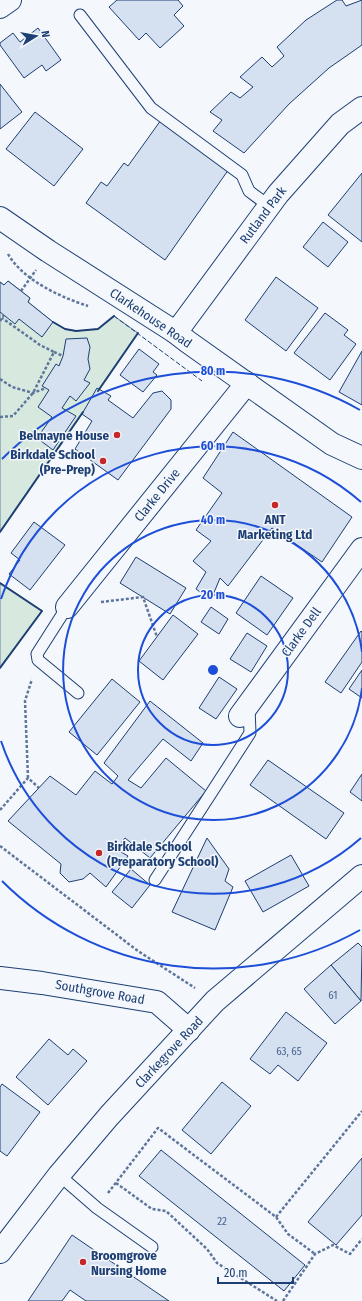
<svg xmlns="http://www.w3.org/2000/svg" width="362" height="1301" font-family="'Fira Sans Condensed',sans-serif">
<rect width="100%" height="100%" fill="#f4f7fb"/>
<g fill="#d7e8df" stroke="#687fa3">
<path d="M 8,281 L 30,298 L 28,302 L 53,322 L 65,329 L 76,331 L 98,329 L 114,316 L 138,333 L 0,532 L 0,282 L 4,285 Z"/>
<path d="M 0,583 L 42,611 L 0,668 Z"/>
</g>
<g fill="#d5e0f0" stroke="#1d3f73">
<path d="M 117,0 L 178,0 L 183,6 L 174,15 L 184,26 L 160,48 L 146,33 L 139,40 L 109,7 Z"/>
<path d="M 337,0 L 342,0 L 346,6 L 362,0 L 362,45 L 329,68 L 289,104 L 244,153 L 213,131 L 222,120 L 210,112 L 231,92 L 240,98 L 253,87 L 240,77 L 262,57 L 272,67 L 284,56 L 277,47 L 306,20 Z"/>
<path d="M 38,28 L 61,60 L 46,71 L 42,65 L 24,78 L 0,45 L 0,43 L 13,33 L 20,42 Z"/>
<path d="M 0,84 L 22,112 L 0,129 Z"/>
<path d="M 35,112 L 83,149 L 54,186 L 6,149 Z"/>
<path d="M 161,120 L 229,169 L 165,260 L 86,203 L 101,182 L 107,186 L 124,163 L 128,166 Z"/>
<path d="M 362,173 L 362,242 L 328,215 Z"/>
<path d="M 323,222 L 348,242 L 328,267 L 303,247 Z"/>
<path d="M 276,277 L 318,308 L 286,351 L 245,320 Z"/>
<path d="M 8,281 L 30,298 L 28,302 L 53,322 L 42,337 L 19,319 L 15,324 L 0,312 L 0,282 L 4,285 Z"/>
<path d="M 325,313 L 348,330 L 344,335 L 356,344 L 330,380 L 294,353 Z"/>
<path d="M 87,338 L 90,347 L 88,359 L 90,369 L 84,380 L 90,383 L 76,401 L 70,396 L 62,408 L 76,416 L 53,450 L 37,438 L 52,417 L 38,407 L 49,390 L 42,386 L 56,364 L 59,366 L 63,356 L 66,339 Z"/>
<path d="M 139,349 L 159,364 L 153,372 L 157,375 L 143,392 L 120,375 Z"/>
<path d="M 362,351 L 362,405 L 339,392 Z"/>
<path d="M 97,388 L 111,396 L 108,400 L 133,418 L 153,393 L 162,391 L 171,400 L 171,409 L 118,480 L 75,449 L 92,421 L 82,414 Z"/>
<path d="M 233,432 L 352,517 L 322,562 L 272,528 L 228,586 L 220,578 L 211,600 L 196,589 L 206,572 L 193,561 L 211,541 L 196,530 L 222,493 L 203,478 Z"/>
<path d="M 34,522 L 65,545 L 30,590 L 9,574 L 20,560 L 11,553 Z"/>
<path d="M 136,557 L 186,588 L 170,614 L 120,583 Z"/>
<path d="M 261,576 L 293,598 L 267,635 L 236,613 Z"/>
<path d="M 211,607 L 228,619 L 219,634 L 201,622 Z"/>
<path d="M 173,615 L 198,634 L 163,680 L 139,661 Z"/>
<path d="M 361,631 L 362,632 L 362,662 L 341,693 L 325,682 Z"/>
<path d="M 247,633 L 267,646 L 251,672 L 230,659 Z"/>
<path d="M 362,670 L 362,698 L 349,689 Z"/>
<path d="M 219,677 L 237,689 L 216,719 L 199,708 Z"/>
<path d="M 112,679 L 140,702 L 97,755 L 69,732 Z"/>
<path d="M 150,701 L 203,743 L 191,761 L 163,739 L 128,780 L 141,788 L 166,758 L 206,791 L 150,858 L 125,838 L 116,849 L 128,856 L 106,887 L 90,873 L 83,879 L 69,882 L 60,873 L 61,864 L 8,821 L 50,776 L 76,795 L 95,771 L 112,784 L 118,776 L 104,763 Z"/>
<path d="M 268,760 L 344,813 L 326,839 L 250,785 Z"/>
<path d="M 362,774 L 362,801 L 350,792 Z"/>
<path d="M 207,838 L 229,869 L 225,881 L 233,887 L 215,930 L 172,912 Z"/>
<path d="M 291,855 L 309,886 L 263,912 L 245,881 Z"/>
<path d="M 131,869 L 150,885 L 132,908 L 112,892 Z"/>
<path d="M 358,943 L 362,947 L 361,1001 L 331,965 Z"/>
<path d="M 331,965 L 361,1001 L 335,1024 L 304,989 Z"/>
<path d="M 286,1012 L 327,1043 L 298,1081 L 278,1065 L 270,1074 L 250,1059 Z"/>
<path d="M 49,1039 L 68,1055 L 73,1049 L 87,1061 L 48,1105 L 16,1077 Z"/>
<path d="M 222,1082 L 251,1106 L 211,1154 L 182,1130 Z"/>
<path d="M 2,1084 L 40,1112 L 7,1156 L 0,1151 L 0,1087 Z"/>
<path d="M 161,1150 L 305,1265 L 284,1291 L 139,1176 Z"/>
<path d="M 362,1158 L 362,1215 L 336,1245 L 308,1222 Z"/>
<path d="M 72,1235 L 169,1301 L 86,1301 L 70,1290 L 62,1301 L 28,1301 Z"/>
</g>
<g fill="none" stroke-linecap="round" stroke-linejoin="round">
<g stroke="#1d3f73" stroke-width="13">
<g id="lane">
<path d="M 80,15 L 151,108 L 242,175 L 249,191 L 269,206"/>
<path d="M 67,607 L 37,654 L 38,660 L 78,693"/>
<path d="M 155,880 L 250,733 L 249,707"/>
<path d="M 59,1175 L 97,1208 L 152,1247"/>
</g>
</g>
<g stroke="#1d3f73" stroke-width="24">
<g id="street">
<path d="M 0,7 L 10,0"/>
<path d="M 175,332 L 183,323 L 278,194 L 340,124 L 362,108"/>
<path d="M 67,607 L 247,383"/>
<path d="M 240,716 L 362,549"/>
<path d="M 0,978 L 42,983 L 157,1002 L 189,1030"/>
<path d="M 0,1252 L 59,1175 L 109,1116 L 215,1001 L 362,876"/>
</g>
</g>
<g stroke="#1d3f73" stroke-width="24">
<path id="secondary" d="M 0,218 L 48,251 L 175,332 L 188,342 L 332,444 L 362,458"/>
</g>
<g stroke="#5e769c" stroke-width="2.5" stroke-dasharray="3 2" stroke-linecap="butt">
<path d="M 8,254 C 23,280 60,297 88,306"/>
<path d="M 21,291 L 36,270"/>
<path d="M 0,321 L 4,315"/>
<path d="M 54,352 L 63,356"/>
<path d="M 0,379 L 12,387 L 33,393 L 46,388"/>
<path d="M 0,417 L 13,416 L 33,393 L 54,352 L 40,345 L 2,318"/>
<path d="M 101,602 L 143,597 L 157,637"/>
<path d="M 28,778 L 25,701 L 32,679"/>
<path d="M 0,810 L 28,778 L 39,788"/>
<path d="M 0,846 L 138,951 L 195,988"/>
<path d="M 116,1183 L 152,1209 L 166,1211 L 207,1249 L 217,1263 L 277,1301"/>
<path d="M 108,1193 L 158,1128 L 276,1217 L 288,1234 L 315,1254"/>
<path d="M 276,1217 L 362,1111"/>
<path d="M 283,1301 L 315,1254 L 333,1245 L 350,1254 L 362,1239"/>
</g>
<use href="#lane" stroke="#f4f7fb" stroke-width="11"/>
<use href="#street" stroke="#f4f7fb" stroke-width="22"/>
<use href="#secondary" stroke="#f4f7fb" stroke-width="22"/>
<path stroke="#1d3f73" stroke-width="1" stroke-dasharray="5 2" stroke-linecap="butt" d="M 114,316 L 202,381"/>
<g stroke="#1d3f73" stroke-width="2">
<path d="M 53,322 L 65,329 L 76,331 L 98,329 L 114,316"/>
<path d="M 98,391 L 138,333"/>
<path d="M 0,532 L 83,412"/>
<path d="M 0,583 L 42,611 L 0,668"/>
</g>
</g>
<g fill="none" stroke="#1d4ed8" stroke-width="2">
<circle cx="213" cy="670" r="75"/>
<path d="M362 688A150 150 0 1 1 362 652"/>
<path d="M361 838A224 224 0 0 1 1 741M1 599A224 224 0 0 1 361 502"/>
<path d="M360 930A299 299 0 0 1 2 881M2 459A299 299 0 0 1 360 410"/>
</g>
<g fill="#c62828" stroke="#f4f7fb" stroke-width="1.5">
<circle cx="117" cy="435" r="4"/>
<circle cx="103" cy="461" r="4"/>
<circle cx="275" cy="505" r="4"/>
<circle cx="99" cy="853" r="4"/>
<circle cx="83" cy="1262" r="4"/>
</g>
<g text-anchor="middle" dominant-baseline="central" stroke-width="3" stroke-linejoin="round" paint-order="stroke">
<g font-size="11" fill="#4b6792">
<text x="333" y="995">61</text>
<text x="289" y="1051">63, 65</text>
<text x="222" y="1221">22</text>
</g>
<g font-size="13" fill="#1d3f73" stroke="#f4f7fb">
<text transform="translate(263 215) rotate(-53)">Rutland Park</text>
<text transform="translate(151 318) rotate(34)">Clarkehouse Road</text>
<text transform="translate(157 495) rotate(-51)">Clarke Drive</text>
<text transform="translate(301 632) rotate(-54)">Clarke Dell</text>
<text transform="translate(100 992) rotate(10)">Southgrove Road</text>
<text transform="translate(169 1052) rotate(-47)">Clarkegrove Road</text>
</g>
<g font-size="13" font-weight="bold" fill="#1d3f73" stroke="#f4f7fb" text-anchor="end">
<text x="109" y="435">Belmayne House</text>
<text x="95" y="454">Birkdale School<tspan x="95" dy="15">(Pre-Prep)</tspan></text>
<text x="275" y="519" text-anchor="middle">ANT<tspan x="275" dy="15">Marketing Ltd</tspan></text>
<text x="107" y="846" text-anchor="start">Birkdale School<tspan x="107" dy="15">(Preparatory School)</tspan></text>
<text x="91" y="1255" text-anchor="start">Broomgrove<tspan x="91" dy="15">Nursing Home</tspan></text>
</g>
</g>
<circle cx="213" cy="670" r="6" fill="#1d4ed8" stroke="#f4f7fb" stroke-width="2"/>
<g font-size="12" text-anchor="middle" font-weight="bold" fill="#1d4ed8" stroke="#f4f7fb" stroke-width="3" stroke-linejoin="round" paint-order="stroke">
<text x="213" y="375">80 m</text>
<text x="213" y="450">60 m</text>
<text x="213" y="524">40 m</text>
<text x="213" y="599">20 m</text>
</g>
<g transform="translate(36 36) rotate(79)" stroke="#f4f7fb" stroke-width="3" paint-order="stroke">
<path d="M0-3L7 15L0 10L-7 15Z" fill="#1d3f73"/>
<text y="-6" font-size="11" font-weight="bold" text-anchor="middle" fill="#1d3f73">N</text>
</g>
<path d="M218 1277v6h75v-6" fill="none" stroke="#1d3f73" stroke-width="2"/>
<text x="224" y="1277" font-size="12" fill="#1d3f73" stroke="#f4f7fb" stroke-width="3" paint-order="stroke">20 m</text>
</svg>
